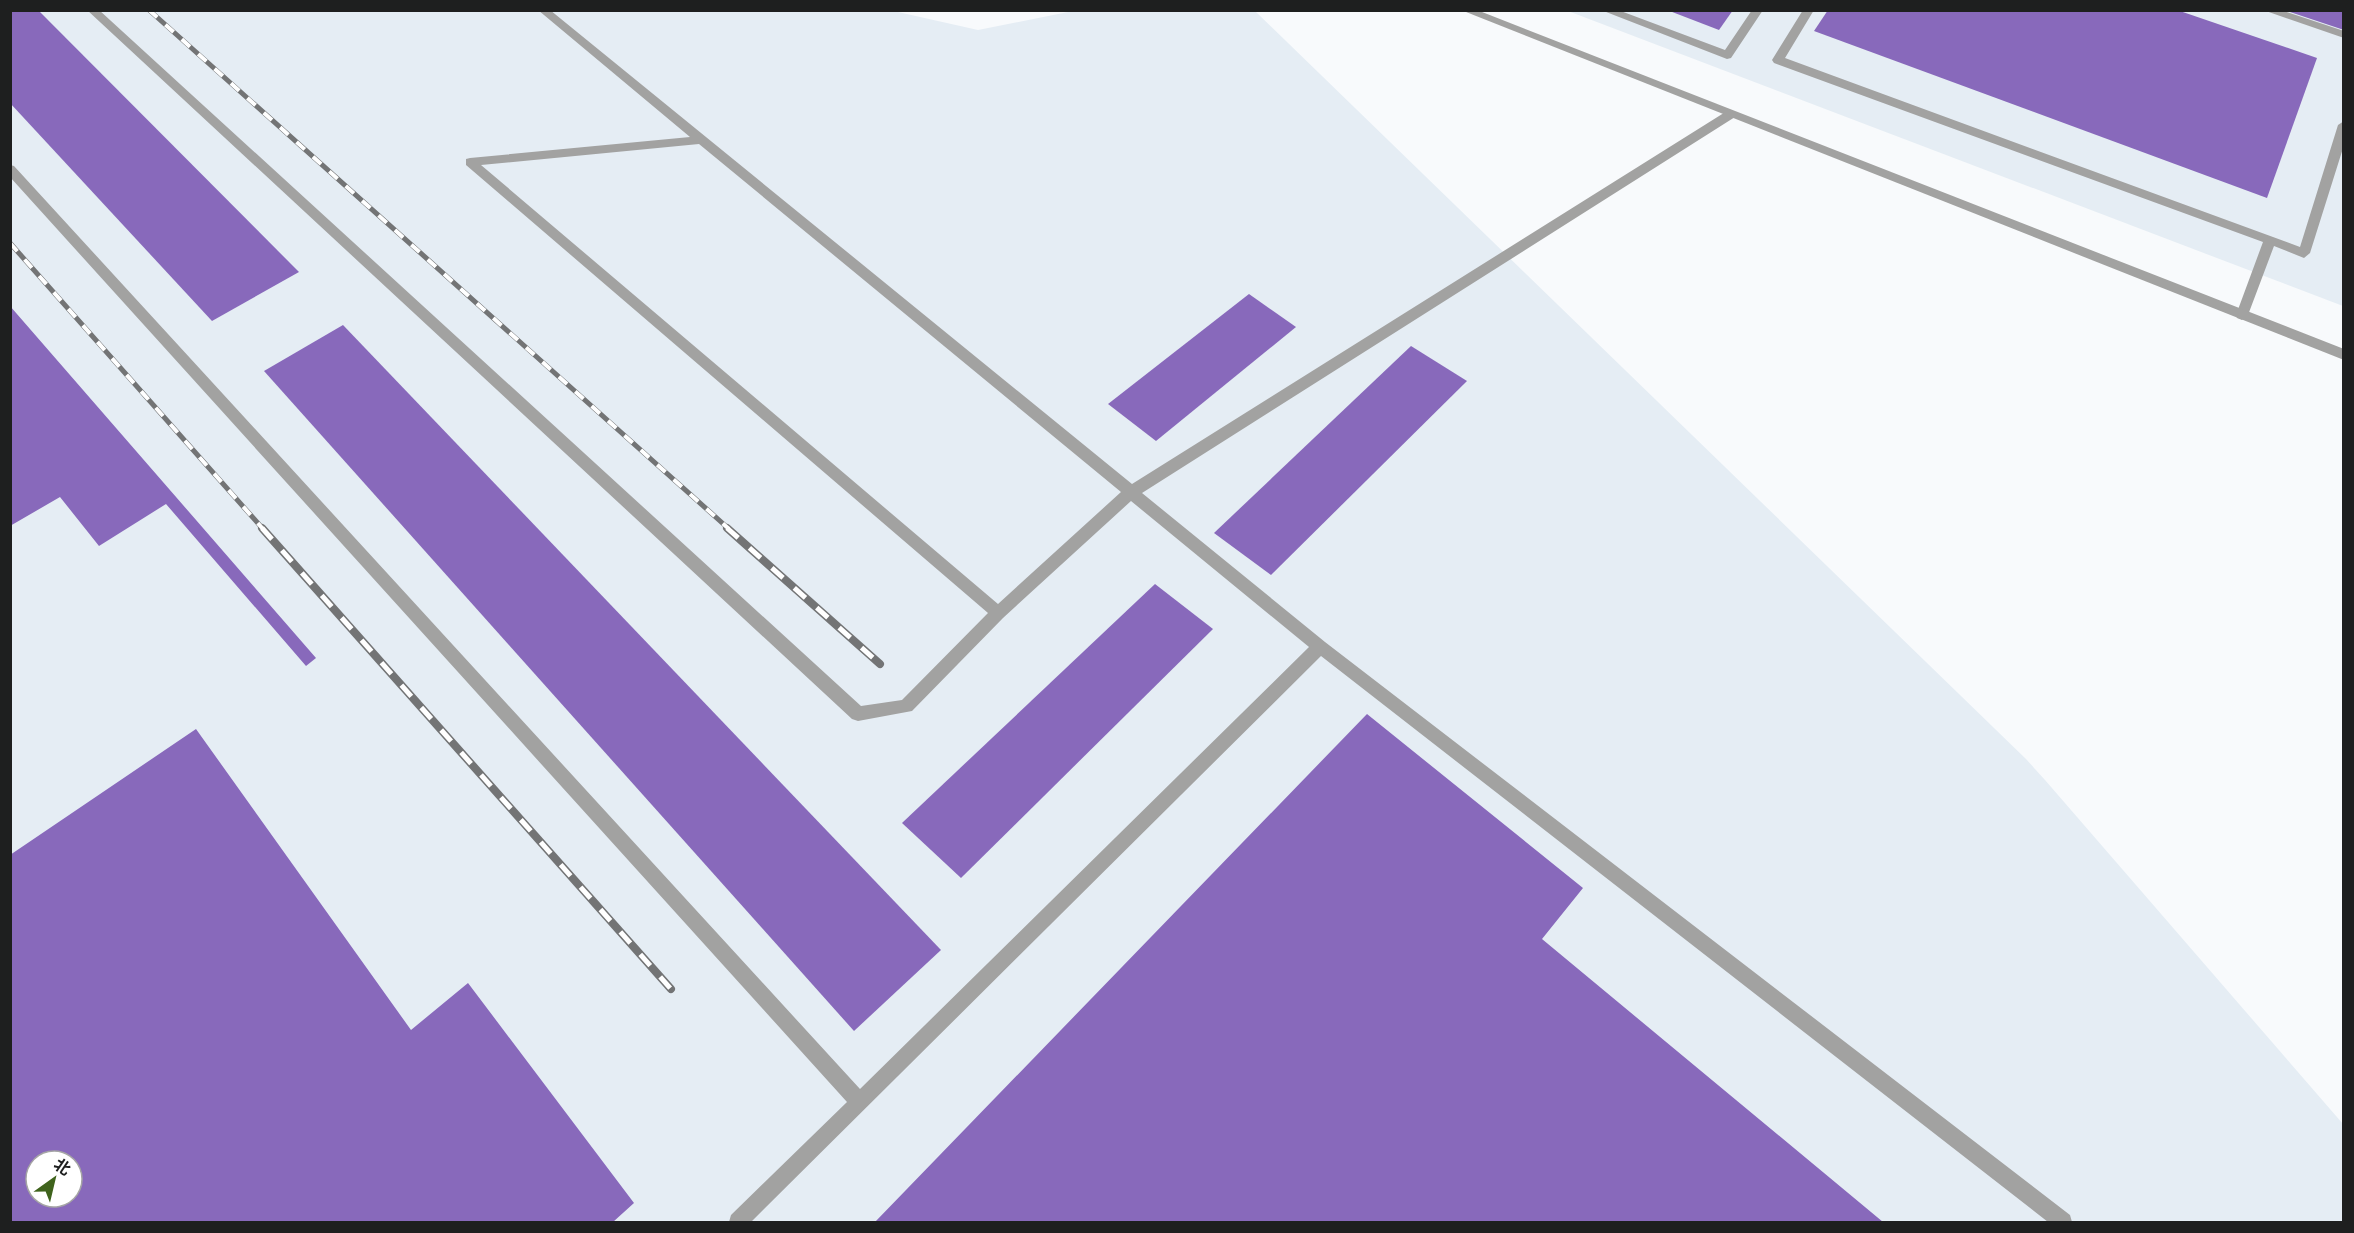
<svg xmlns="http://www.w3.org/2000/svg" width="2354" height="1233" font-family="'Libre Baskerville','Noto Sans SC',serif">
<rect width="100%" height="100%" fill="#f8fafc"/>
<g fill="#e5edf4" fill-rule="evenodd">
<path d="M 889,10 L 978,30 L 1073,11 L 1255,11 L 2026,759 L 2045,780 L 2343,1124 L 2343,1222 L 11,1222 L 10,11 ZM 36,1161 L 72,1161 L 72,1197 L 36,1197 Z"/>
<path d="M 1568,11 L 2343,11 L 2343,306 Z"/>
</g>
<g fill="#8869bb" fill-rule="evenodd">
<path d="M 10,10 L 38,10 L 299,272 L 212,321 L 10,103 Z"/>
<path d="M 1667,10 L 1733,10 L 1719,30 Z"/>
<path d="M 1828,10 L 2177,10 L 2317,58 L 2267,198 L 1814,31 Z"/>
<path d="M 2344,10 L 2344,30 L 2287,11 L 2287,10 Z"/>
<path d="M 1249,294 L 1296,327 L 1156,441 L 1108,404 Z"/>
<path d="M 10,306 L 316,658 L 306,666 L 166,504 L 99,546 L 60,497 L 10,526 Z"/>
<path d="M 343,325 L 941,950 L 854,1031 L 264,371 Z"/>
<path d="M 1411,346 L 1467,381 L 1271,575 L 1214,533 Z"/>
<path d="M 1155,584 L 1213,629 L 961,878 L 902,823 Z"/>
<path d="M 1367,714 L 1583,888 L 1542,939 L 1883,1222 L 875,1222 Z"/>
<path d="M 196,729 L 411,1030 L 468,983 L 634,1203 L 613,1222 L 10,1222 L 10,855 ZM 36,1161 L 72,1161 L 72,1197 L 36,1197 Z"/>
</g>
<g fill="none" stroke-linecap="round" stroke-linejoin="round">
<g fill="#a2a2a1" fill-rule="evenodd">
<path d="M 87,10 L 99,10 L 861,706 L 902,700 L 988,613 L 466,165 L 466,159 L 470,158 L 690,137 L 538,10 L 550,10 L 1132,484 L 1727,111 L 1735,111 L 1735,117 L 1142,493 L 1325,642 L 2070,1215 L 2072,1222 L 2048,1222 L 1321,656 L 751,1222 L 729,1222 L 731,1215 L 847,1102 L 10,177 L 10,165 L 14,166 L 860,1089 L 1309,647 L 1131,501 L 1003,618 L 912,711 L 858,721 L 852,719 ZM 699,144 L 1121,492 L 998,604 L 481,165 Z"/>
<path d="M 1601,10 L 1618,10 L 1725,50 L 1752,10 L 1763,10 L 1731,58 L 1727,59 Z"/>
<path d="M 1803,10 L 1814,10 L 1785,58 L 2300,247 L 2338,125 L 2344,121 L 2344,145 L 2310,253 L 2304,258 L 2274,246 L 2248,315 L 2242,320 L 2237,318 L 2236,315 L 2263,242 L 1774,63 L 1772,60 Z"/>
<path d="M 2263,10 L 2281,10 L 2344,31 L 2344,38 Z"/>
</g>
<path fill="#a2a2a1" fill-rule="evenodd" d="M 1461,10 L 1477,10 L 2344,349 L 2344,360 Z"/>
<g stroke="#737475" stroke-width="5">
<g id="rail-far1">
<path d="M 149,10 L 729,529"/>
<path d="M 10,243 L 263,529"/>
</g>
</g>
<g stroke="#737475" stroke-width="8">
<g id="rail">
<path d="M 262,528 L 671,989"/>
<path d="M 727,528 L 880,664"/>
</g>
</g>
<use href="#rail-far1" stroke="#fff" stroke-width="4" stroke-dasharray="11" stroke-linecap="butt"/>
<use href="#rail" stroke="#fff" stroke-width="5" stroke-dasharray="15" stroke-linecap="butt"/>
</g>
<rect width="2354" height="1233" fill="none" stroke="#1e1f1f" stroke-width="24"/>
<g transform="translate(54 1179) rotate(34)"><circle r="28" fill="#ffffff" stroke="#a5a5a5" stroke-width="1.5"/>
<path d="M0-4.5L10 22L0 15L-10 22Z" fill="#3f631c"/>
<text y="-9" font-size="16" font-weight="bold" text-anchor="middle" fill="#1e1f1f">北</text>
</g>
</svg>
